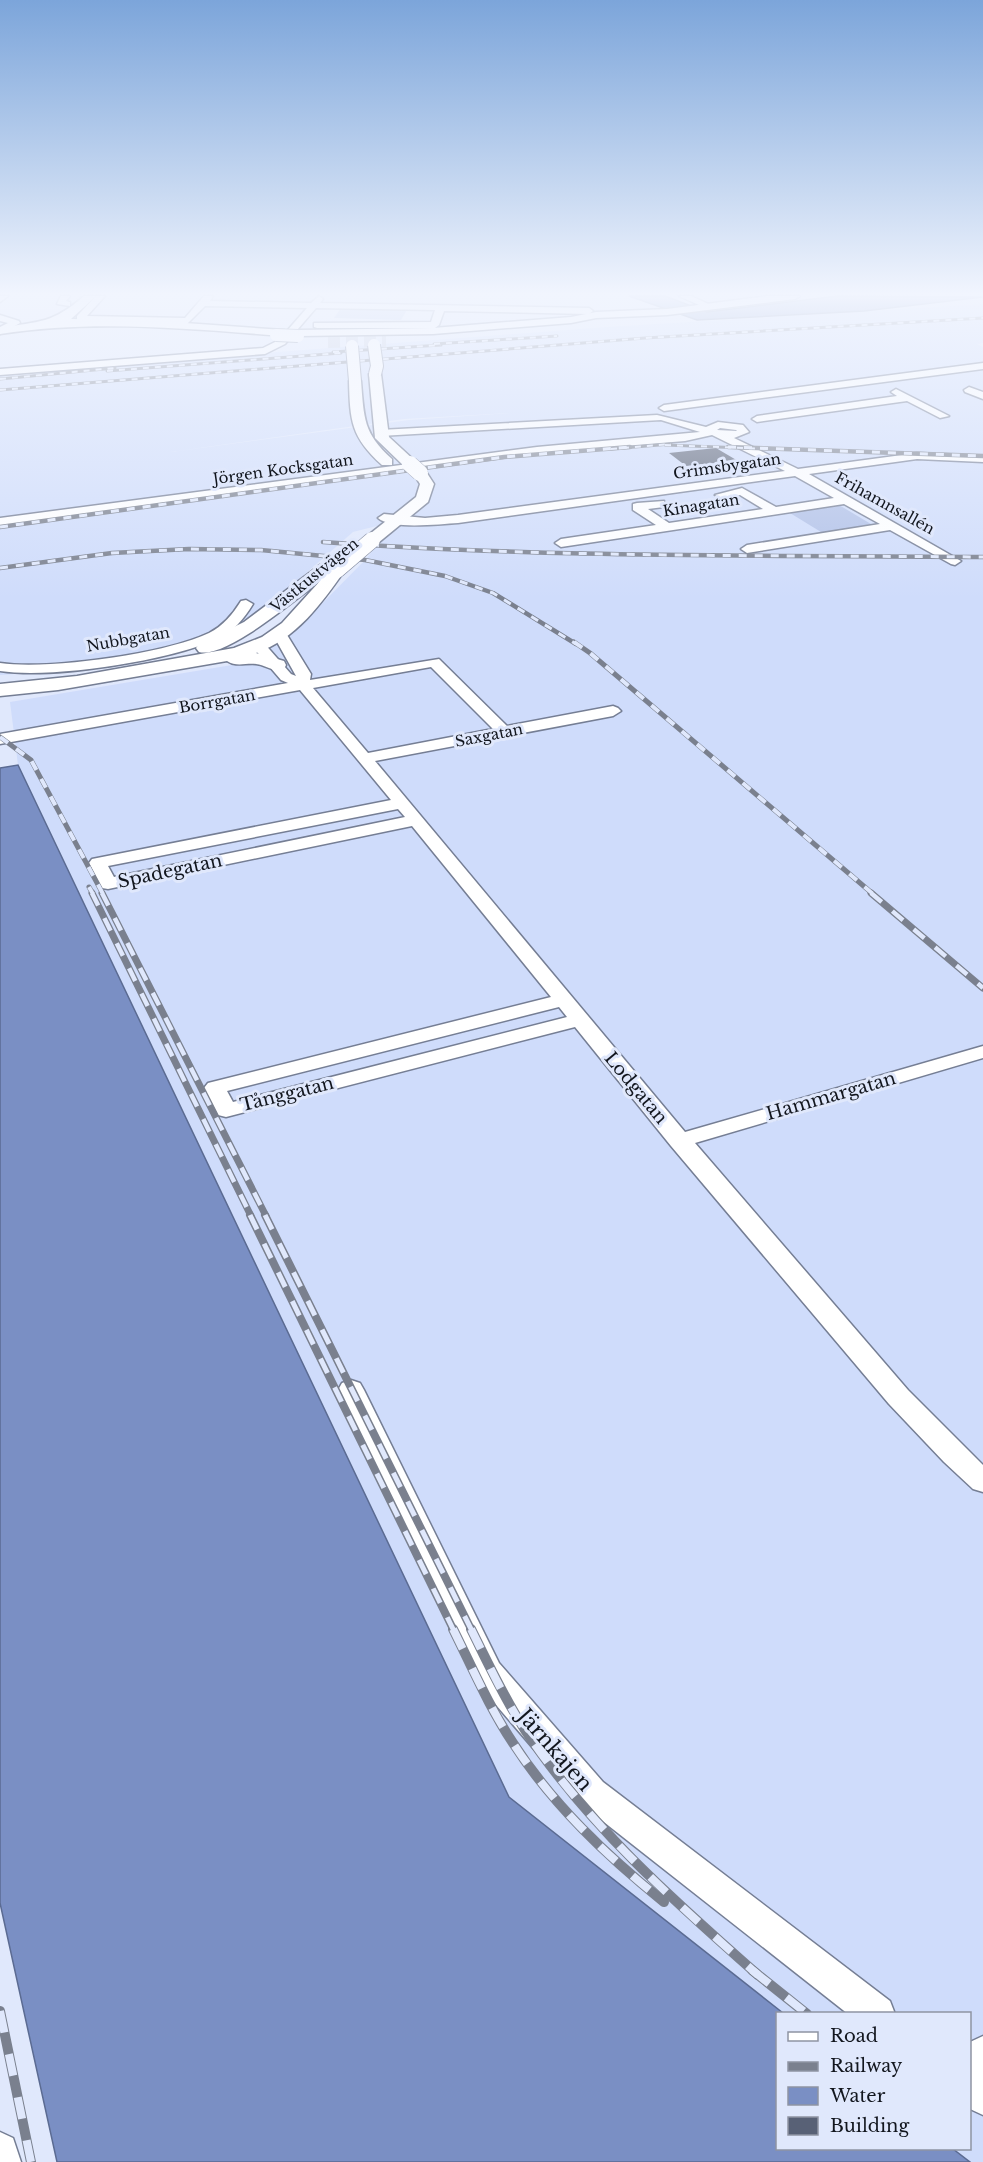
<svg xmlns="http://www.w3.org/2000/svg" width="983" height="2162" font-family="'Libre Baskerville',serif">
<rect width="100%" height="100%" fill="#e0e8fc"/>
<path fill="#cfdcfb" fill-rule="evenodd" d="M 983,304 L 983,343 L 977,344 L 983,347 L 983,2162 L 970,2162 L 953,2149 L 970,2148 L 970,2014 L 783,2013 L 509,1797 L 18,765 L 10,702 L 250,662 L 294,632 L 365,560 L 397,521 L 353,532 L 247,625 L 212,645 L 45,672 L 0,675 L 0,373 L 607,327 ZM 511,413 L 409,420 L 171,452 L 404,419 Z"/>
<g fill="#b0c0e7">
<path d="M 341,308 L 407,310 L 401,320 L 334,318 Z"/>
<path d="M 831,505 L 839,505 L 871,524 L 830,533 L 821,532 L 790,513 Z"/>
</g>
<g fill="#7a8fc4" stroke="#5b6b92" stroke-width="1.5">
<path d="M 629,296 L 665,296 L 707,312 L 837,296 L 983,297 L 864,311 L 697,320 Z"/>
<path d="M 18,765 L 509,1797 L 783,2013 L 778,2014 L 778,2148 L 953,2149 L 970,2162 L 57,2162 L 0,1903 L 0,768 Z"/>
</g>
<path fill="#586176" d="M 716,448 L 738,461 L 686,466 L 669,453 Z"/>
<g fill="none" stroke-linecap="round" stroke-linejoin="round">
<path stroke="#c1c8db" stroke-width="12" stroke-dasharray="12 6" stroke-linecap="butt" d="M 328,342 L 386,341"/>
<g stroke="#757e94" stroke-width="3">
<g id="minor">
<path d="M 0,296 L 8,296 L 0,302 Z"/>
<path d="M 61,296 L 70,296 L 66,301 L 70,302 L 70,306 L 57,304 Z"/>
<path d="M 96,296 L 105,296 L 87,316 L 185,318 L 204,296 L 213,296 L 210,301 L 311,303 L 319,296 L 323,299 L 320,303 L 589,308 L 593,311 L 589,314 L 444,311 L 439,325 L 435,328 L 317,328 L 314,327 L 314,323 L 431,322 L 435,310 L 316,308 L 285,344 L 265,354 L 0,375 L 0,369 L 263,348 L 279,340 L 307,308 L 205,306 L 187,324 L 77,320 L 77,316 Z"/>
<path d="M 679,296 L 691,296 L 715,307 L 708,309 Z"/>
<path d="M 0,315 L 19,321 L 20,323 L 0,334 L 0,327 L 8,323 L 0,321 Z"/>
<path d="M 983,363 L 983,369 L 664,411 L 659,408 L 664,405 Z"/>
<path d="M 969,387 L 983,392 L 983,399 L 965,392 L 964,390 Z"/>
<path d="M 896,389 L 949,416 L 940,418 L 907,401 L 757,422 L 752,419 L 757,416 L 897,396 L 891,392 Z"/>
<path d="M 657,415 L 706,427 L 718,422 L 743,425 L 749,432 L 734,438 L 798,469 L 917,453 L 983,456 L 983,462 L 917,459 L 809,474 L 961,561 L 955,565 L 951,564 L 890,530 L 747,553 L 741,549 L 747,545 L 880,524 L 844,504 L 561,547 L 555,543 L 561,539 L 656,525 L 633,510 L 633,504 L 637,503 L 664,501 L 664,507 L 648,509 L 669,523 L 763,509 L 740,495 L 721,498 L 715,495 L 742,488 L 776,507 L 834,498 L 795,476 L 458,523 C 440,524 391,530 378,518 L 384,514 L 425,518 L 458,515 L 785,471 L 712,435 L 685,441 L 537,453 L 0,526 L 0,518 L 537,447 L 700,432 L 661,420 L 380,436 L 375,433 L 380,430 ZM 720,428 L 736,430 L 737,431 L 717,430 Z"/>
<path d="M 246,600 L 253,604 C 244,619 233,632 217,639 C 169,661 52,679 0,671 L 0,663 C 49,670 164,654 209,633 C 223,626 233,614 241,601 Z"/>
<path d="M 279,629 L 284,630 L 311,674 L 310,680 L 439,659 L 507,726 L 613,706 L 618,708 L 621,711 L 613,716 L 375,761 L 685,1132 L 983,1046 L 983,1058 L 695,1143 L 908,1390 L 983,1465 L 983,1492 L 973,1489 L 944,1462 L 889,1404 L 671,1146 L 575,1027 L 226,1117 L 218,1115 L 204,1088 L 208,1083 L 551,997 L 412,826 L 108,889 L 102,888 L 89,863 L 92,859 L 391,800 L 300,690 L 0,744 L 0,734 L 288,683 L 281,680 L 251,645 L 253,642 L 263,642 L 291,674 L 296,676 L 272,633 ZM 431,667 L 493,729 L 368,753 L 313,688 ZM 398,809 L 405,817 L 114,877 L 108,866 ZM 559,1007 L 567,1017 L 233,1102 L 227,1091 Z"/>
<path d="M 351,1380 L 360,1383 L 364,1390 L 499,1663 L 513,1679 L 603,1782 L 890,2001 L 895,2014 L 848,2014 L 581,1804 L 491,1699 L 477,1681 L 338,1390 L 342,1383 Z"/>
<path d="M 983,2036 L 983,2115 L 970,2109 L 970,2042 Z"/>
<path d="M 0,2132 L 13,2138 L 21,2162 L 0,2162 Z"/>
</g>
</g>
<g stroke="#757e94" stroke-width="3">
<g id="major">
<path d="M 84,296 L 96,296 L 71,319 L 142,320 L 284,330 L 290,333 L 284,336 C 189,329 95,319 0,334 L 0,328 C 40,321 52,324 84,296 Z"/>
<path d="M 767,296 L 800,296 L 795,299 L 667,315 L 596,318 L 571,323 L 433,334 L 300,336 L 294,333 L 300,330 L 433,328 L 571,317 L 596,312 L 667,309 Z"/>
<path d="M 375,370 L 381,374 L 389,437 L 415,461 L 417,464 L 415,467 L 405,467 L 375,438 L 369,374 Z"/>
<path d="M 355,377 L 361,381 C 364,418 363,433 392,459 L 392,465 L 382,465 C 351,437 350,421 349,381 Z"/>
<path d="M 420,469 L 425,470 L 434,484 L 428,502 L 378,543 L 366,543 L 364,540 L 366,537 L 416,497 L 420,484 L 413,473 Z"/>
<path d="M 326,563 L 343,566 L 345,570 C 322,603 296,639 256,653 L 284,661 L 286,665 L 284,669 C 272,672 266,665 256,664 C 245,663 236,667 227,661 L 58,690 L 0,696 L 0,684 L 77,676 L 234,648 L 262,637 L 282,623 L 320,581 C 297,598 226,659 199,652 L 196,648 L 199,644 L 244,622 L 320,565 Z"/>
</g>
</g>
<use href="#minor" fill="#fff" fill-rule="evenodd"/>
<use href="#major" fill="#fff" fill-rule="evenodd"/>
<g stroke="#7a808e" stroke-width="3">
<g id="rail-far5">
<path d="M 434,344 L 557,336"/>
<path d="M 333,352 L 441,345"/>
<path d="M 107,371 L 341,353"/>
<path d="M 0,379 L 115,368"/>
<path d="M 0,390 L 645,338 L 983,318"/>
<path d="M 665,445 L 771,449"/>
<path d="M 611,449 L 671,444"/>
</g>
</g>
<g stroke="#7a808e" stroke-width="4.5">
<g id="rail-far4">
<path d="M 728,447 L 983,456"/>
<path d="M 0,527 L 504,457 L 630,447"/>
<path d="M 323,542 C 543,558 763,555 983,557"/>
<path d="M 0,568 L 112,553 L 189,549 L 261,550 L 365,560 L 445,576 L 493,593 L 576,644"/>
</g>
</g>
<g stroke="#7a808e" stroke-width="5">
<g id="rail-far3">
<path d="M 574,642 L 590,653 L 873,894"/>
<path d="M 0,737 L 31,760 L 103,894"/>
<path d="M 89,887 L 93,894"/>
</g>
</g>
<g stroke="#7a808e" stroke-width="7">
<g id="rail-far2">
<path d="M 92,893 L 251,1216"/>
<path d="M 102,893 L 266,1216"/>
<path d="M 871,893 L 983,988"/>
</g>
</g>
<g stroke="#7a808e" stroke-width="8">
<g id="rail-far1">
<path d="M 250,1215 L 454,1631"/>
<path d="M 265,1215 L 472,1631"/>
</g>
</g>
<g stroke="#7a808e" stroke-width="10">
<g id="rail">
<path d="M 453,1629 C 472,1667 489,1707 513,1743 C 553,1805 607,1856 664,1902"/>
<path d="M 471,1629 C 488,1663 504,1698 525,1730 C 587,1824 674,1901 758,1975"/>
<path d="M 752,1970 L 807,2014"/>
<path d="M 0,2011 L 31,2162"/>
</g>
</g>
<use href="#rail-far5" stroke="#e0e8fc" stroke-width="2" stroke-dasharray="6" stroke-linecap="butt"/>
<use href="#rail-far4" stroke="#e0e8fc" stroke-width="3" stroke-dasharray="8" stroke-linecap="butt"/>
<use href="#rail-far3" stroke="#e0e8fc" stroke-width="4" stroke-dasharray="10" stroke-linecap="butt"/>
<use href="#rail-far2" stroke="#e0e8fc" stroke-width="4.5" stroke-dasharray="14" stroke-linecap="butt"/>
<use href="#rail-far1" stroke="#e0e8fc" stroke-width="5" stroke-dasharray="16" stroke-linecap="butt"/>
<use href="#rail" stroke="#e0e8fc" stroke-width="8" stroke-dasharray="22" stroke-linecap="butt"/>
<g stroke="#757e94" stroke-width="14" stroke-linecap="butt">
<g id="major-bridge-far1">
<path d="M 276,335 L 298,336"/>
<path d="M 374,345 L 377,366 L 375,374"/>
<path d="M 352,346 L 355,381"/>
</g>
</g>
<g stroke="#757e94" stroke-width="17" stroke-linecap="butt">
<g id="major-bridge">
<path d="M 410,464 L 420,473"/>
<path d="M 337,570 L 372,540"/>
</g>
</g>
<use href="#major-bridge-far1" stroke="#fff" stroke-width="12"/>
<use href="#major-bridge" stroke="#fff" stroke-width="16"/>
</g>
<linearGradient id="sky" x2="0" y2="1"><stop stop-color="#7ca5da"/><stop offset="0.49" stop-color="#f1f5fe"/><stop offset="1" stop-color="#f1f5fe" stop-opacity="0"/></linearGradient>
<rect width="983" height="599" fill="url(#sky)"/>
<g text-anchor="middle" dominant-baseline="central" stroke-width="6" stroke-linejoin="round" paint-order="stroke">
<g font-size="15" fill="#12161e" stroke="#e0e8fc">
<text transform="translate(727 466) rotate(-8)">Grimsbygatan</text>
<text transform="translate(283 469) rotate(-8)">Jörgen Kocksgatan</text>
<text transform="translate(885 503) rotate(29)">Frihamnsallén</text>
<text transform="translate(701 505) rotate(-9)">Kinagatan</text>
<text transform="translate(314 575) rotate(-39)">Västkustvägen</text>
<text transform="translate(128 639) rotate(-10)">Nubbgatan</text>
<text transform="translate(217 701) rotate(-10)">Borrgatan</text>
<text transform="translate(489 735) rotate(-11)">Saxgatan</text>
</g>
<g font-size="18" fill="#12161e" stroke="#e0e8fc">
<text transform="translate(170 871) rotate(-12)">Spadegatan</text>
<text transform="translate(636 1088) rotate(50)">Lodgatan</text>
<text transform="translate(287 1094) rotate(-14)">Tånggatan</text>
<text transform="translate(831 1096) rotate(-16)">Hammargatan</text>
</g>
<g font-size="21" fill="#12161e" stroke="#e0e8fc">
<text transform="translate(555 1750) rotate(49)">Järnkajen</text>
</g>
</g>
<rect x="776" y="2012" width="195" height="138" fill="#e0e8fc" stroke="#8e94a3" stroke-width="1.5"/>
<rect x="788" y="2032" width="30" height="9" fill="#ffffff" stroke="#8e94a3" stroke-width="1.5"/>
<text x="830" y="2042" font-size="18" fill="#12161e">Road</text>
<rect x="788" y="2062" width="30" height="9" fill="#7a808e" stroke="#8e94a3" stroke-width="1.5"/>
<text x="830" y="2072" font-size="18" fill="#12161e">Railway</text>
<rect x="788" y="2087" width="30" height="18" fill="#7a8fc4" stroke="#8e94a3" stroke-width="1.5"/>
<text x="830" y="2102" font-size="18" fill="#12161e">Water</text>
<rect x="788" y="2117" width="30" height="18" fill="#586176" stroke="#8e94a3" stroke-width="1.5"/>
<text x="830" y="2132" font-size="18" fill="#12161e">Building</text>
</svg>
